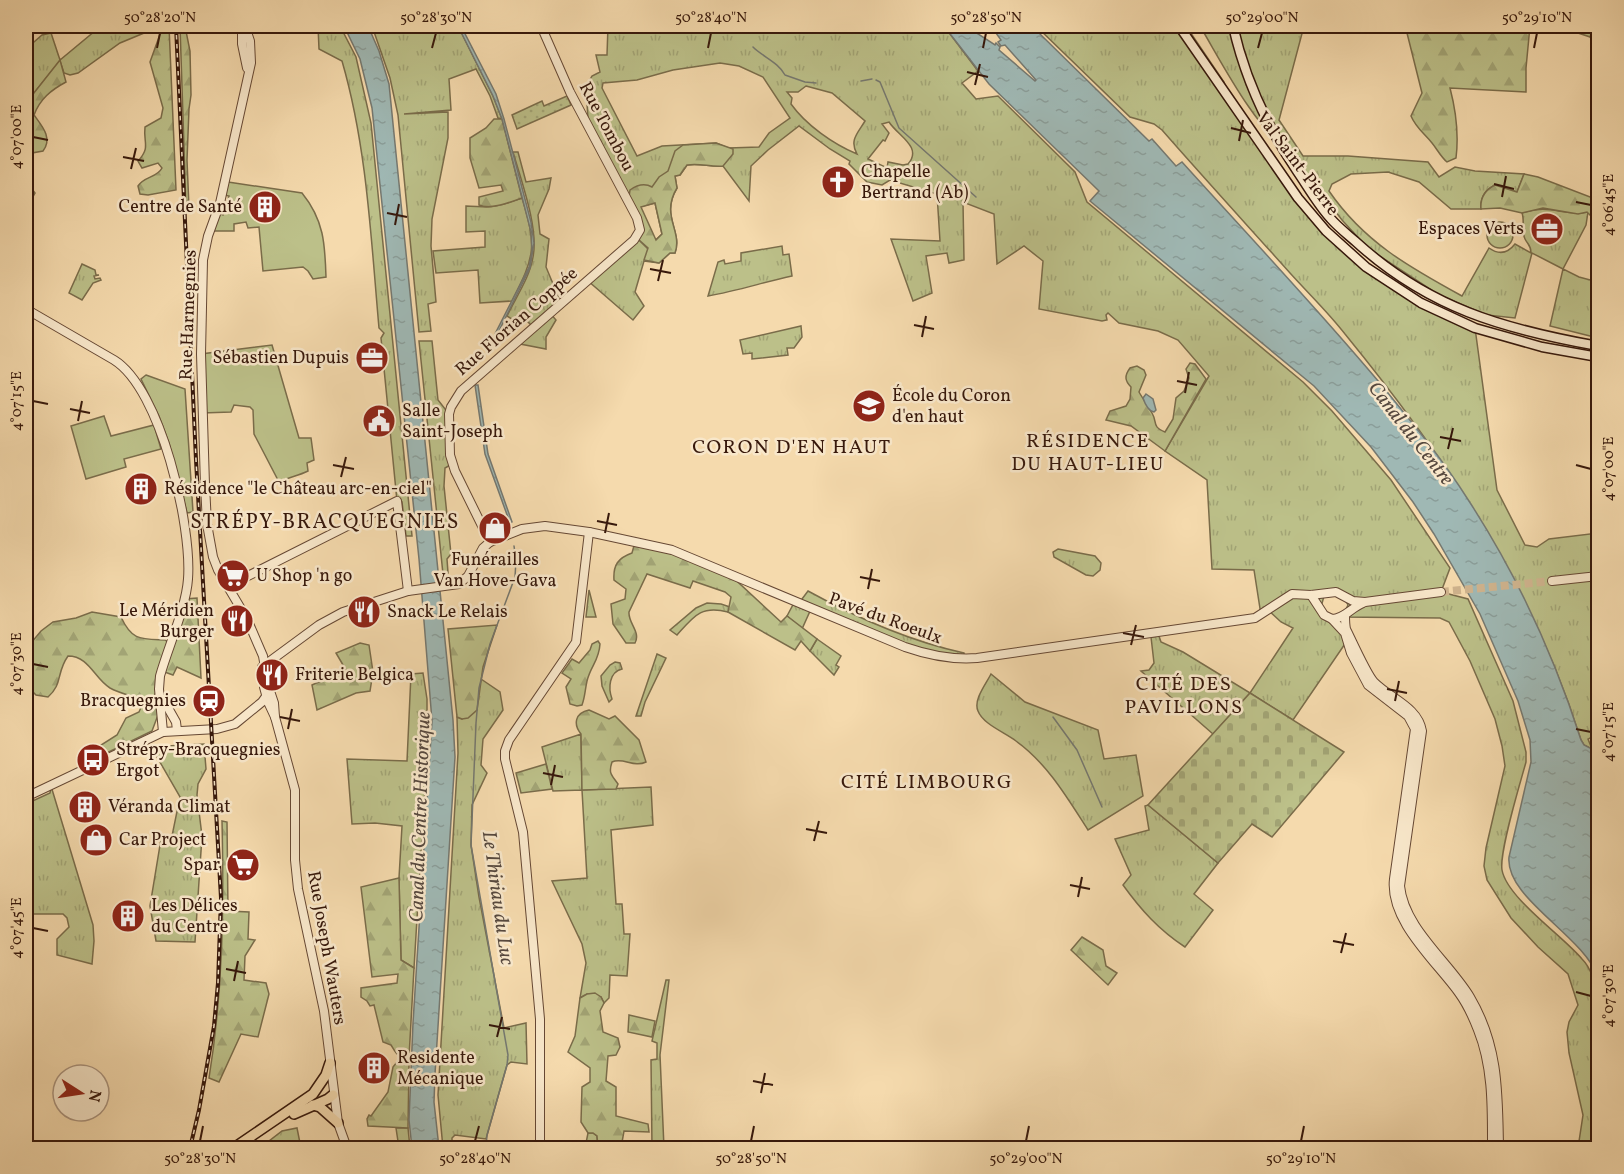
<svg xmlns="http://www.w3.org/2000/svg" width="1624" height="1174" font-family="Vollkorn,serif">
<defs>
<pattern id="grass-tufts" width="24" height="20" patternUnits="userSpaceOnUse" patternTransform="scale(1.5)"><rect width="24" height="20" fill="#bcc089"/><path d="M3 7l-1-3M5 7V3M7 7l1-3M15 17l-1-3M17 17v-4M19 17l1-3" fill="none" stroke="#a2a475"/></pattern>
<pattern id="forest-firs" width="22" height="20" patternUnits="userSpaceOnUse" patternTransform="scale(1.5)"><rect width="22" height="20" fill="#bcc089"/><path d="M5 1l3.5 6h-7zM16 11l3.5 6h-7z" fill="#a2a475"/></pattern>
<pattern id="cemetery-stones" width="16" height="16" patternUnits="userSpaceOnUse" patternTransform="scale(1.5)"><rect width="16" height="16" fill="#bcc089"/><path d="M2 7V4a2 2 0 0 1 4 0v3zM10 15v-3a2 2 0 0 1 4 0v3z" fill="#a2a475"/></pattern>
<pattern id="garden-dots" width="8" height="8" patternUnits="userSpaceOnUse" patternTransform="scale(1.5)"><rect width="8" height="8" fill="#bcc089"/><path d="M2 2h.1M6 6h.1" fill="none" stroke="#a2a475" stroke-width="1.8" stroke-linecap="round"/></pattern>
<pattern id="water-ripples" width="26" height="14" patternUnits="userSpaceOnUse" patternTransform="scale(1.5)"><rect width="26" height="14" fill="#9fb8b4"/><path d="M2 4q2-2 4 0t4 0M15 11q2-2 4 0t4 0" fill="none" stroke="#8a9d99"/></pattern>
</defs>
<rect width="100%" height="100%" fill="#f5daad"/>
<filter id="stains"><feTurbulence type="fractalNoise" baseFrequency=".00333" numOctaves="4"/><feColorMatrix values="0 0 0 0 .2 0 0 0 0 .09 0 0 0 0 .02 0 0 0 .5 -.17"/></filter>
<radialGradient id="worn" r=".72"><stop offset=".6" stop-color="#630" stop-opacity="0"/><stop offset="1" stop-color="#630" stop-opacity=".3"/></radialGradient>
<g fill="url(#grass-tufts)" stroke="#7a6c4a" stroke-width="1.5" fill-rule="evenodd">
<path d="M 101,26 L 161,26 L 120,43 L 78,73 L 70,75 L 64,73 L 60,61 L 26,103 L 26,49 L 42,35 L 51,33 L 60,60 Z"/>
<path d="M 318,26 L 340,26 L 356,57 L 371,123 L 412,536 L 406,536 L 402,502 L 397,501 L 381,338 L 384,333 L 379,328 C 371,239 367,147 342,61 L 319,49 Z"/>
<path d="M 372,26 L 458,26 L 493,96 L 502,119 L 498,118 L 490,96 L 476,69 L 449,79 L 451,110 L 404,114 L 448,112 L 448,138 L 432,219 L 431,246 L 436,302 L 428,304 L 431,331 L 419,332 L 398,115 L 390,78 Z"/>
<path d="M 608,26 L 944,26 L 978,71 L 962,83 L 976,99 L 998,96 L 1075,172 L 1087,202 L 1303,382 L 1332,411 L 1391,480 L 1450,568 L 1441,592 L 1468,599 L 1513,701 L 1526,752 L 1526,762 C 1520,784 1499,852 1502,870 C 1507,898 1563,936 1582,959 C 1592,969 1595,984 1598,997 L 1598,1148 L 1578,1148 L 1583,1115 L 1569,1053 L 1567,1032 L 1569,1022 L 1578,1005 L 1568,974 L 1538,947 L 1511,918 L 1487,880 L 1484,866 L 1486,848 L 1505,766 L 1502,746 L 1495,719 L 1470,661 L 1449,622 L 1440,618 L 1342,617 L 1348,605 L 1342,594 L 1324,596 L 1321,607 L 1349,638 L 1293,720 L 1250,693 L 1213,734 L 1141,671 L 1149,670 L 1154,663 L 1151,637 L 1159,636 L 1161,642 L 1183,652 L 1250,693 L 1293,628 L 1281,622 L 1268,610 L 1261,615 L 1254,570 L 1212,569 L 1207,480 L 1165,451 L 1209,376 L 1178,340 L 1158,331 L 1119,323 L 1108,313 L 1106,315 L 1107,320 L 1102,321 L 1039,309 L 1043,261 L 1024,246 L 997,264 L 994,214 L 963,202 L 964,260 L 949,263 L 947,253 L 926,256 L 932,293 L 913,301 L 891,239 L 940,241 L 937,194 L 890,180 L 882,185 L 867,182 L 849,164 L 850,161 L 830,149 L 799,126 L 768,150 L 751,166 L 749,201 L 723,166 C 710,167 700,163 687,165 L 680,175 L 675,176 L 677,188 C 660,216 683,231 675,253 L 670,253 L 659,263 L 644,261 L 635,292 L 644,306 L 633,320 L 587,280 L 636,237 L 647,248 L 662,234 L 655,203 L 639,207 L 626,198 L 588,119 L 586,87 L 592,76 L 600,72 L 596,55 L 607,55 ZM 720,63 L 739,66 L 763,77 L 790,118 L 769,133 L 759,147 L 728,148 L 716,143 L 662,146 L 637,156 L 602,88 L 603,83 L 637,80 L 673,70 ZM 806,86 L 832,93 L 865,121 C 858,133 849,140 857,154 C 833,144 806,125 791,104 L 792,98 L 787,92 L 798,92 ZM 889,122 C 898,136 923,147 908,164 L 903,165 L 888,162 L 887,168 L 868,159 L 883,140 L 885,141 L 889,133 L 882,124 Z"/>
<path d="M 1036,26 L 1186,26 L 1224,82 L 1230,102 L 1312,215 L 1383,280 L 1475,328 L 1497,490 L 1525,545 L 1537,547 L 1549,539 L 1598,533 L 1598,734 L 1588,739 L 1592,749 L 1584,745 L 1581,740 C 1532,585 1447,459 1345,334 C 1328,312 1308,293 1290,273 C 1247,225 1204,178 1162,130 L 1154,124 L 1130,117 Z"/>
<path d="M 1200,26 L 1304,26 L 1279,120 L 1303,156 L 1348,156 L 1428,162 L 1439,177 L 1455,167 L 1475,171 L 1524,174 L 1517,192 L 1495,185 C 1485,190 1480,198 1481,209 L 1451,209 L 1419,182 L 1388,172 L 1351,174 L 1332,184 L 1329,191 C 1364,242 1409,267 1462,296 L 1489,248 C 1499,255 1508,253 1515,244 L 1531,253 C 1531,245 1528,245 1525,239 C 1521,231 1525,221 1522,213 C 1550,203 1564,217 1588,212 L 1586,225 L 1563,269 L 1579,277 L 1598,282 L 1598,338 L 1550,326 L 1563,269 L 1532,253 L 1515,318 L 1487,315 L 1439,295 L 1381,257 L 1364,244 L 1342,220 L 1290,152 C 1255,128 1222,63 1200,26 Z"/>
<path d="M 513,152 L 518,152 L 526,182 L 551,178 L 549,189 L 538,215 L 540,234 L 549,239 L 546,267 L 561,303 L 550,313 L 556,320 L 546,337 L 546,349 L 515,343 L 533,327 L 527,321 L 515,321 L 507,316 C 516,297 530,277 533,257 C 539,229 521,180 513,152 Z"/>
<path d="M 522,198 C 537,247 535,256 512,301 L 480,303 L 478,270 L 436,273 L 433,251 L 485,247 L 485,231 L 466,232 L 466,206 C 473,206 480,207 486,207 C 499,207 511,202 522,198 Z"/>
<circle cx="1500" cy="235" r="13"/>
<path d="M 782,246 L 783,255 L 789,254 L 792,276 C 764,282 737,291 708,296 L 718,262 L 724,260 L 725,264 L 741,261 L 741,253 Z"/>
<path d="M 82,264 L 95,270 L 96,275 L 99,275 L 94,276 L 95,279 L 100,278 L 101,280 L 93,283 L 82,300 L 69,293 Z"/>
<path d="M 801,326 L 802,337 L 794,348 L 787,348 L 788,355 L 752,359 L 752,353 L 743,354 L 740,340 Z"/>
<path d="M 419,341 L 432,341 L 438,400 L 449,414 L 452,464 L 445,468 L 444,486 L 451,554 L 447,559 L 448,573 L 443,574 Z"/>
<path d="M 1058,549 L 1095,556 L 1101,563 L 1100,570 L 1093,576 L 1086,575 L 1054,557 L 1053,552 Z"/>
<path d="M 589,590 L 596,617 L 586,617 Z"/>
<path d="M 808,591 C 857,618 909,641 964,653 L 964,659 L 943,657 L 811,609 L 802,629 L 787,616 L 795,601 L 799,603 Z"/>
<path d="M 707,603 L 721,604 L 730,607 L 728,612 C 701,605 694,616 677,635 L 670,630 L 696,608 Z"/>
<path d="M 817,639 L 841,656 L 836,665 L 839,667 L 834,675 L 810,651 Z"/>
<path d="M 657,654 L 666,658 L 645,702 L 641,716 L 636,716 Z"/>
<path d="M 615,662 L 620,663 L 622,669 C 609,672 608,688 612,699 L 609,702 L 602,686 L 601,676 L 610,665 Z"/>
<path d="M 423,673 L 427,699 L 427,754 L 414,968 L 401,960 L 399,878 L 402,826 L 375,823 L 352,824 L 347,759 L 407,761 L 411,674 Z"/>
<path d="M 991,674 L 1025,702 L 1098,730 L 1104,759 L 1136,755 L 1143,796 L 1088,830 C 1068,799 1047,763 1016,741 C 1004,732 983,724 978,711 C 973,700 986,684 991,674 Z"/>
<path d="M 481,679 L 500,692 L 503,710 L 483,739 L 481,765 L 487,773 L 472,805 L 471,845 L 479,897 L 504,1028 L 526,1023 L 527,1064 L 511,1062 L 507,1065 L 486,1139 L 455,1135 L 452,1138 L 452,1148 L 443,1148 L 438,1095 L 458,753 L 457,717 L 462,719 L 479,688 Z"/>
<path d="M 581,734 L 582,790 L 651,787 L 653,825 L 611,830 L 616,904 L 622,904 L 624,934 L 630,934 L 627,976 L 610,975 L 609,998 L 604,1003 L 601,997 L 587,994 L 580,998 L 586,963 L 582,944 L 552,881 L 587,878 L 582,790 L 553,791 L 542,747 Z"/>
<path d="M 204,744 L 206,769 L 198,784 L 197,795 L 202,836 L 195,942 L 156,941 L 150,906 L 161,839 L 172,836 L 180,797 L 153,750 L 167,746 Z"/>
<path d="M 51,786 L 93,925 L 94,941 L 92,964 L 57,955 L 57,939 L 69,927 L 67,918 L 63,914 L 26,914 L 26,804 L 50,793 Z"/>
<path d="M 1148,805 L 1218,863 L 1194,894 L 1213,910 L 1185,947 C 1159,930 1141,910 1123,885 L 1131,875 L 1115,839 L 1149,830 L 1145,806 Z"/>
<path d="M 666,980 L 669,980 L 660,1055 L 664,1148 L 652,1148 L 651,1060 L 657,1059 L 657,1043 L 652,1041 Z"/>
<path d="M 297,1128 L 301,1148 L 260,1148 L 282,1131 Z"/>
<path d="M 396,1128 L 408,1128 L 410,1148 L 399,1148 Z"/>
<path d="M 588,1133 L 593,1133 L 597,1136 L 598,1148 L 585,1148 Z"/>
</g>
<g fill="url(#forest-firs)" stroke="#7a6c4a" stroke-width="1.5" fill-rule="evenodd">
<path d="M 163,26 L 169,26 L 176,190 L 148,195 L 140,194 L 138,186 C 144,176 157,178 162,168 L 158,163 L 142,168 L 138,161 C 151,147 143,143 145,127 L 161,118 L 163,108 L 150,62 Z"/>
<path d="M 180,26 L 185,26 L 190,51 L 191,95 L 189,109 L 187,160 L 189,208 L 186,208 Z"/>
<path d="M 1397,26 L 1530,26 L 1526,68 L 1526,92 L 1450,88 C 1456,111 1459,134 1456,158 L 1447,162 C 1441,157 1437,149 1432,143 C 1424,133 1416,128 1411,116 L 1422,93 L 1407,33 Z"/>
<path d="M 1557,26 L 1598,26 L 1598,47 L 1590,37 Z"/>
<path d="M 60,60 L 66,82 C 51,90 40,99 34,115 C 42,126 53,138 43,151 L 26,154 L 26,103 Z"/>
<path d="M 494,119 L 502,119 L 522,198 C 510,202 492,210 479,205 L 479,197 L 503,191 L 501,185 L 479,188 L 470,158 L 470,138 L 486,128 Z"/>
<path d="M 716,143 L 733,149 L 733,154 L 723,166 C 710,167 700,163 687,165 L 680,175 L 675,176 L 677,188 C 660,216 683,231 675,253 L 670,253 L 659,263 L 644,260 L 648,248 L 638,239 L 642,229 L 629,197 L 630,190 C 637,185 645,183 652,187 L 659,177 L 668,171 L 675,151 L 683,145 ZM 655,203 L 662,234 L 656,240 L 641,207 Z"/>
<path d="M 1524,174 L 1538,177 L 1598,200 L 1598,220 L 1595,220 L 1587,212 L 1578,214 L 1543,208 L 1522,213 L 1500,208 L 1481,209 C 1480,198 1485,190 1495,185 L 1517,192 Z"/>
<path d="M 26,181 L 35,193 L 26,209 Z"/>
<path d="M 1190,363 L 1195,364 L 1206,379 L 1165,451 L 1131,426 L 1106,420 L 1110,411 L 1126,406 L 1130,399 L 1131,387 C 1125,381 1124,376 1130,368 L 1137,366 L 1144,370 L 1146,375 L 1139,392 C 1143,399 1148,406 1152,413 C 1158,423 1151,426 1165,432 L 1173,419 L 1176,398 L 1184,391 L 1189,378 L 1186,369 Z"/>
<path d="M 635,542 L 672,550 L 728,573 L 781,622 L 787,616 L 817,639 L 810,651 L 801,641 L 795,650 L 728,612 L 731,597 L 725,592 L 693,581 L 690,588 L 647,574 L 629,612 C 628,623 641,632 635,643 L 626,643 L 613,624 L 611,604 L 625,599 L 626,589 L 614,580 C 613,565 618,558 632,553 Z"/>
<path d="M 197,598 L 201,678 L 177,667 L 173,675 L 162,671 L 159,689 L 155,694 L 158,715 L 152,731 L 86,763 L 84,762 L 81,755 L 84,747 L 95,749 L 117,735 L 126,718 L 139,712 L 142,705 L 142,700 C 132,696 119,693 110,688 C 94,678 89,656 68,656 C 56,673 63,684 48,697 L 36,695 L 31,690 L 30,678 L 26,669 L 26,649 L 41,631 L 53,622 L 76,618 L 92,612 L 121,617 C 132,641 141,639 165,640 L 168,642 L 184,599 Z"/>
<path d="M 497,625 L 483,667 L 477,710 L 468,718 L 462,719 L 457,717 L 448,629 Z"/>
<path d="M 598,641 L 600,644 C 599,661 591,665 587,681 C 585,690 585,697 582,705 L 577,706 L 570,704 L 566,687 L 571,679 L 562,673 L 572,659 L 579,663 L 590,650 L 592,644 Z"/>
<path d="M 360,643 L 369,645 L 373,672 L 370,691 L 356,693 L 317,710 L 312,685 L 346,670 L 336,653 Z"/>
<path d="M 589,710 L 609,719 L 615,716 L 639,740 L 646,762 C 634,768 623,757 612,762 C 608,774 612,775 618,784 L 616,789 L 582,790 L 581,734 C 573,724 575,713 589,710 Z"/>
<path d="M 546,764 L 552,789 L 521,793 L 516,773 Z"/>
<path d="M 222,821 L 227,822 L 228,911 L 249,912 L 248,939 L 255,940 L 245,956 L 244,980 L 266,983 L 269,994 L 258,1037 L 241,1034 L 219,1082 L 209,1078 C 223,992 224,908 222,821 Z"/>
<path d="M 399,878 L 401,960 L 414,968 L 409,1057 C 397,1057 397,1055 391,1045 L 383,1042 L 374,1005 L 370,1006 L 367,1001 L 361,997 L 361,988 L 397,983 L 398,974 L 372,977 L 361,887 Z"/>
<path d="M 1082,937 L 1103,950 L 1106,966 L 1117,973 L 1108,985 L 1071,950 Z"/>
<path d="M 595,993 L 601,997 L 604,1003 L 600,1011 L 603,1032 L 618,1038 L 620,1047 L 616,1055 L 608,1056 L 606,1081 L 616,1087 L 616,1116 L 648,1124 L 649,1132 L 624,1131 L 621,1148 L 598,1148 L 597,1136 L 593,1133 L 588,1133 L 581,1122 L 582,1087 L 590,1082 L 590,1068 L 568,1052 L 575,1036 L 580,998 L 587,994 Z"/>
<path d="M 629,1015 L 655,1021 L 652,1037 L 628,1032 Z"/>
<path d="M 397,1062 L 409,1063 L 408,1128 L 368,1126 L 367,1119 L 369,1115 L 371,1116 L 388,1092 L 393,1067 Z"/>
</g>
<path fill="url(#cemetery-stones)" stroke="#7a6c4a" stroke-width="1.5" d="M 1250,693 L 1344,752 L 1272,837 L 1252,824 L 1218,863 L 1148,805 Z"/>
<g fill="#bcc089" stroke="#7a6c4a" stroke-width="1.5">
<path d="M 228,182 L 302,193 C 324,220 325,244 326,277 L 313,279 L 308,271 L 303,267 L 263,271 L 259,227 L 248,228 L 246,222 L 234,224 L 234,231 L 214,231 L 219,213 L 223,215 L 229,196 L 224,195 Z"/>
<path d="M 272,345 L 299,438 L 311,438 L 314,460 L 307,463 L 308,471 C 298,476 289,477 279,482 L 254,434 L 253,410 L 250,407 L 234,405 L 231,412 L 202,413 L 201,354 Z"/>
<path d="M 146,375 L 185,389 L 193,512 L 187,513 L 169,443 L 159,416 L 141,379 Z"/>
<path d="M 104,416 L 111,436 L 154,425 L 161,449 L 124,459 L 126,467 L 86,479 L 71,426 Z"/>
</g>
<path fill="url(#garden-dots)" stroke="#7a6c4a" stroke-width="1.5" d="M 567,96 L 571,105 L 517,129 L 512,115 L 542,101 L 544,106 Z"/>
<g fill="url(#water-ripples)" stroke="#757870" stroke-width="1.5">
<path d="M 344,26 L 368,26 L 379,51 L 389,84 L 453,720 L 455,757 L 435,1074 L 434,1102 L 439,1148 L 412,1148 L 409,1120 L 413,1023 L 432,721 L 419,559 L 372,108 L 360,59 Z"/>
<path d="M 458,26 L 461,26 L 496,94 L 504,119 L 531,222 L 534,243 L 530,268 L 497,335 L 495,334 L 529,267 L 532,251 L 531,232 L 502,119 L 493,96 Z"/>
<path d="M 944,26 L 966,26 L 995,45 L 996,43 L 1000,47 L 999,50 L 1035,81 L 1036,80 L 1005,45 L 1001,46 L 998,42 L 1001,40 L 991,26 L 1028,26 L 1038,32 L 1149,141 L 1152,139 L 1176,166 L 1182,162 C 1248,235 1316,307 1379,382 C 1410,420 1441,457 1467,498 C 1516,573 1554,655 1581,740 L 1584,745 L 1592,749 L 1598,773 L 1598,977 C 1583,935 1505,898 1509,857 L 1531,762 L 1530,740 L 1518,701 L 1480,614 L 1434,534 L 1413,502 L 1371,447 L 1314,386 L 1090,201 L 1099,191 L 989,84 Z"/>
<path d="M 475,385 L 478,385 L 488,454 L 512,522 L 510,523 L 485,454 Z"/>
<path d="M 1146,394 L 1153,399 L 1156,410 L 1154,412 C 1148,411 1145,404 1143,398 Z"/>
</g>
<g fill="none" stroke-linecap="round" stroke-linejoin="round">
<g stroke="#757870" stroke-width="1.5">
<path d="M 753,47 C 763,57 778,62 785,75 L 805,82 L 816,83"/>
<path d="M 876,80 L 880,82 L 899,128 L 976,197"/>
<path d="M 861,81 L 872,79"/>
<path d="M 1053,717 L 1077,750 L 1102,807"/>
<path d="M 486,1148 L 487,1135 L 507,1065 L 508,1055 L 471,845 L 476,723 L 479,688 L 490,644 L 515,577 L 516,560 L 514,546"/>
</g>
<path stroke="#cfb38d" stroke-width="8" stroke-dasharray="8 4" stroke-linecap="butt" d="M 1441,592 L 1552,581"/>
<g stroke="#664834" stroke-width="10">
<g id="tertiary">
<path d="M 242,26 L 242,44 L 247,68"/>
<path d="M 245,26 L 250,41 L 251,63 L 220,203 L 208,236 L 203,260 L 201,354 L 205,485 L 207,524 L 213,557 L 218,570 L 247,619 L 263,656 L 268,685 L 274,703 L 275,717"/>
<path d="M 26,309 L 114,360 C 161,389 192,526 188,579 C 186,608 168,647 160,676 L 159,689 L 163,732"/>
<path d="M 490,542 L 455,471 L 450,455 L 449,414 L 451,407 L 461,391 L 634,240 L 640,230 L 637,218 L 570,92 L 541,26"/>
<path d="M 1552,581 L 1598,576"/>
<path d="M 228,586 L 397,501 L 408,591"/>
<path d="M 1311,595 L 1324,615 L 1332,619 C 1344,619 1352,607 1363,603"/>
<path d="M 1345,615 C 1345,619 1345,624 1346,629 C 1351,639 1367,675 1374,682 C 1391,699 1418,707 1422,731 L 1400,886 C 1404,928 1449,962 1470,997 C 1499,1046 1498,1094 1499,1148"/>
<path d="M 1332,619 L 1345,633 L 1351,653 L 1368,685 L 1408,716 L 1415,729 L 1394,879 C 1389,921 1437,962 1459,993 C 1467,1004 1473,1017 1478,1030 C 1493,1067 1492,1109 1492,1148"/>
<path d="M 262,667 L 319,625 L 343,612 L 408,591 L 459,584 L 468,576 L 483,548 L 490,542 L 522,529 L 545,526 L 589,532 L 672,550 L 905,647 C 928,655 952,660 977,658 L 1255,618 L 1292,594 L 1311,595 L 1336,592 L 1353,601 L 1365,602 L 1441,592"/>
<path d="M 264,687 L 268,702 L 275,717 L 295,790 L 295,860 L 298,889 L 324,1011 L 338,1123 L 347,1148"/>
<path d="M 163,699 L 176,722 L 177,730"/>
<path d="M 26,797 L 163,732 L 217,729 L 235,724 L 262,702 L 267,695"/>
<path d="M 540,1148 L 540,1019 L 523,832 L 505,759 L 505,751 L 509,740 L 576,642 L 589,532"/>
</g>
</g>
<g stroke="#37180b" stroke-width="11">
<g id="secondary">
<path d="M 1179,26 L 1298,198 L 1326,231 L 1366,267 L 1421,303 L 1475,328 L 1542,347 L 1598,357"/>
<path d="M 1233,26 C 1245,79 1266,125 1297,171 C 1308,187 1318,205 1331,219 C 1338,227 1347,234 1355,241 C 1428,308 1503,329 1598,346"/>
</g>
</g>
<g stroke="#37180b" stroke-width="12">
<g id="trunk">
<path d="M 313,1105 L 320,1107 L 338,1123"/>
<path d="M 294,1114 L 328,1099 L 333,1095"/>
<path d="M 234,1148 L 313,1094 L 326,1075 L 330,1063"/>
</g>
</g>
<use href="#tertiary" stroke="#f8e7ca" stroke-width="8"/>
<use href="#secondary" stroke="#f8e7ca" stroke-width="8"/>
<use href="#trunk" stroke="#f5daad" stroke-width="9"/>
<g stroke="#37180b" stroke-width="4">
<path id="rail" d="M 176,26 L 196,460 L 221,898 L 218,983 L 214,1026 L 199,1110 L 190,1148"/>
</g>
<use href="#rail" stroke="#f8e7ca" stroke-width="1.5" stroke-dasharray="4.5" stroke-linecap="butt"/>
</g>
<path fill="none" stroke="#37180b" stroke-width="2" d="M 157,48 L 160,33M 432,48 L 436,33M 708,48 L 711,33M 983,48 L 986,33M 1258,48 L 1262,33M 1534,48 L 1537,33M 967,72 L 988,77M 975,85 L 980,64M 1231,128 L 1251,133M 33,137 L 48,140M 1239,141 L 1243,120M 123,157 L 144,161M 131,169 L 136,148M 1494,184 L 1514,189M 1502,197 L 1506,176M 1576,202 L 1591,205M 387,213 L 407,217M 395,225 L 399,204M 650,269 L 671,273M 658,281 L 663,260M 914,325 L 934,329M 922,337 L 926,316M 1177,381 L 1197,385M 1185,393 L 1189,372M 33,401 L 48,404M 70,409 L 90,413M 78,421 L 82,401M 1440,437 L 1461,441M 1448,449 L 1453,428M 333,465 L 354,469M 1576,465 L 1591,469M 341,477 L 346,457M 597,521 L 617,525M 605,533 L 609,513M 860,577 L 880,581M 868,589 L 872,569M 1123,633 L 1144,637M 1131,645 L 1136,625M 33,664 L 48,667M 1387,689 L 1407,693M 1395,701 L 1399,681M 280,717 L 300,721M 288,729 L 292,709M 1576,729 L 1591,732M 543,773 L 563,777M 551,785 L 555,765M 806,829 L 827,833M 814,841 L 819,821M 1070,885 L 1090,889M 1078,897 L 1082,877M 33,928 L 48,931M 1333,941 L 1354,945M 1341,953 L 1346,933M 226,969 L 246,973M 234,981 L 238,961M 1576,992 L 1591,996M 489,1025 L 510,1029M 497,1037 L 502,1017M 753,1081 L 773,1085M 761,1093 L 765,1073M 200,1141 L 203,1126M 475,1141 L 479,1126M 751,1141 L 754,1126M 1026,1141 L 1029,1126M 1301,1141 L 1304,1126"/>
<defs>
<g id="church-disc" transform="scale(1.725)"><circle r="9.5" fill="#8f2418" stroke="#f8e7ca"/><path d="M-1.2-6h2.4v3.5h3.3v2.4h-3.3V6h-2.4V-.1h-3.3v-2.4h3.3Z" fill="#fff"/></g>
<g id="building-disc" transform="scale(1.725)"><circle r="9.5" fill="#8f2418" stroke="#f8e7ca"/><path d="M-4-6H4V6H1V3H-1V6H-4ZM-2.5-4.3h1.7v1.8h-1.7ZM.8-4.3h1.7v1.8H.8ZM-2.5-1h1.7V.8h-1.7ZM.8-1h1.7V.8H.8Z" fill="#fff"/></g>
<g id="office-disc" transform="scale(1.725)"><circle r="9.5" fill="#8f2418" stroke="#f8e7ca"/><path d="M-6-3h4V-5.5h4V-3h4V5H-6ZM-1-4.5V-3h2v-1.5ZM-6 0V1H6V0Z" fill="#fff"/></g>
<g id="school-disc" transform="scale(1.725)"><circle r="9.5" fill="#8f2418" stroke="#f8e7ca"/><path d="M0-5L7-2L0 1L-7-2ZM-4 1L0 2.5L4 1V4Q0 6-4 4Z" fill="#fff"/></g>
<g id="civic-disc" transform="scale(1.725)"><circle r="9.5" fill="#8f2418" stroke="#f8e7ca"/><path d="M-.6-6.5H3V-4.5H.6V-3L4-1V1h2V6H-6V1h2V-1L-.6-3ZM-1.2 2.5V6h2.4V2.5Z" fill="#fff"/></g>
<g id="shop-disc" transform="scale(1.725)"><circle r="9.5" fill="#8f2418" stroke="#f8e7ca"/><path d="M-5-2.5h2.3a2.7 3.5 0 0 1 5.4 0H5L5.5 6h-11ZM-1.5-2.5h3a1.5 2.3 0 0 0-3 0Z" fill="#fff"/></g>
<g id="supermarket-disc" transform="scale(1.725)"><circle r="9.5" fill="#8f2418" stroke="#f8e7ca"/><path d="M-6-5.5h2.5l.6 2H6L4.5 2H-2.5L-4.4-4H-6ZM-1.5 3.2a1.3 1.3 0 1 0 .1 0ZM3 3.2a1.3 1.3 0 1 0 .1 0Z" fill="#fff"/></g>
<g id="restaurant-disc" transform="scale(1.725)"><circle r="9.5" fill="#8f2418" stroke="#f8e7ca"/><path d="M-5-6h1v4h1v-4h1v4h1v-4h1v5L-1.5 .5V6h-2V.5L-5-1ZM5-6V6H3V1.5H1.5Q1.5-4 5-6Z" fill="#fff"/></g>
<g id="station-disc" transform="scale(1.725)"><circle r="9.5" fill="#8f2418" stroke="#f8e7ca"/><path d="M-3-6H3Q5-6 5-4V2Q5 4 3 4L4.5 6H3L1.5 4h-3L-3 6H-4.5L-3 4Q-5 4-5 2V-4Q-5-6-3-6ZM-3.5-4v3h7v-3ZM-3.5 1v1.5H-2V1ZM2 1v1.5H3.5V1Z" fill="#fff"/></g>
<g id="bus-disc" transform="scale(1.725)"><circle r="9.5" fill="#8f2418" stroke="#f8e7ca"/><path d="M-5-6H5V4H4V6H2V4H-2V6H-4V4H-5ZM-3.5-4V0h7V-4ZM-3.5 1.2v1.5H-2V1.2ZM2 1.2v1.5H3.5V1.2Z" fill="#fff"/></g>
</defs>
<g fill-rule="evenodd">
<use href="#church-disc" x="838" y="182"/>
<use href="#building-disc" x="265" y="207"/>
<use href="#office-disc" x="1547" y="229"/>
<use href="#office-disc" x="372" y="358"/>
<use href="#school-disc" x="869" y="406"/>
<use href="#civic-disc" x="379" y="421"/>
<use href="#building-disc" x="141" y="489"/>
<use href="#shop-disc" x="495" y="528"/>
<use href="#supermarket-disc" x="233" y="576"/>
<use href="#restaurant-disc" x="364" y="612"/>
<use href="#restaurant-disc" x="237" y="621"/>
<use href="#restaurant-disc" x="272" y="675"/>
<use href="#station-disc" x="209" y="701"/>
<use href="#bus-disc" x="93" y="760"/>
<use href="#building-disc" x="85" y="807"/>
<use href="#shop-disc" x="96" y="840"/>
<use href="#supermarket-disc" x="243" y="865"/>
<use href="#building-disc" x="128" y="916"/>
<use href="#building-disc" x="374" y="1068"/>
</g>
<g text-anchor="middle" dominant-baseline="central" stroke-width="5" stroke-linejoin="round" paint-order="stroke">
<g font-size="18" fill="#37180b" stroke="#f8e7ca">
<text transform="translate(606 127) rotate(62)">Rue Tombou</text>
<text transform="translate(1297 164) rotate(53)">Val Saint-Pierre</text>
<text transform="translate(189 315) rotate(-88)">Rue Harmegnies</text>
<text transform="translate(517 322) rotate(-41)">Rue Florian Coppée</text>
<text transform="translate(885 619) rotate(20)">Pavé du Roeulx</text>
<text transform="translate(326 948) rotate(80)">Rue Joseph Wauters</text>
</g>
<g font-size="18" fill="#37180b" stroke="#f8e7ca" text-anchor="start">
<text x="861" y="172">Chapelle<tspan x="861" dy="21">Bertrand (Ab)</tspan></text>
<text x="242" y="207" text-anchor="end">Centre de Santé</text>
<text x="1524" y="229" text-anchor="end">Espaces Verts</text>
<text x="349" y="358" text-anchor="end">Sébastien Dupuis</text>
<text x="892" y="396">École du Coron<tspan x="892" dy="21">d'en haut</tspan></text>
<text x="402" y="411">Salle<tspan x="402" dy="21">Saint-Joseph</tspan></text>
<text x="164" y="489">Résidence "le Château arc-en-ciel"</text>
<text x="495" y="560" text-anchor="middle">Funérailles<tspan x="495" dy="21">Van Hove-Gava</tspan></text>
<text x="256" y="576">U Shop 'n go</text>
<text x="214" y="611" text-anchor="end">Le Méridien<tspan x="214" dy="21">Burger</tspan></text>
<text x="387" y="612">Snack Le Relais</text>
<text x="295" y="675">Friterie Belgica</text>
<text x="186" y="701" text-anchor="end">Bracquegnies</text>
<text x="116" y="750">Strépy-Bracquegnies<tspan x="116" dy="21">Ergot</tspan></text>
<text x="108" y="807">Véranda Climat</text>
<text x="119" y="840">Car Project</text>
<text x="220" y="865" text-anchor="end">Spar</text>
<text x="151" y="906">Les Délices<tspan x="151" dy="21">du Centre</tspan></text>
<text x="397" y="1058">Residente<tspan x="397" dy="21">Mécanique</tspan></text>
</g>
<g font-size="20" font-style="italic" fill="#56483e" stroke="#f8e7ca">
<text transform="translate(1410 434) rotate(52)">Canal du Centre</text>
<text transform="translate(421 817) rotate(-88)">Canal du Centre Historique</text>
<text transform="translate(497 898) rotate(82)">Le Thiriau du Luc</text>
</g>
<g font-size="20" letter-spacing="1.5" fill="#37180b" stroke="#f8e7ca">
<text x="1088" y="442">RÉSIDENCE<tspan x="1088" dy="23">DU HAUT-LIEU</tspan></text>
<text x="792" y="448">CORON D'EN HAUT</text>
<text x="1184" y="685">CITÉ DES<tspan x="1184" dy="23">PAVILLONS</tspan></text>
<text x="927" y="783">CITÉ LIMBOURG</text>
</g>
<g font-size="21" letter-spacing="1.5" fill="#37180b" stroke="#f8e7ca">
<text x="325" y="522">STRÉPY-BRACQUEGNIES</text>
</g>
</g>
<rect width="1624" height="1174" fill="none" stroke="#f5daad" stroke-width="66"/>
<g transform="translate(81 1093) rotate(102)"><circle r="28" fill="#f8e7ca" stroke="#ab947e" stroke-width="1.5"/>
<path d="M0-4.5L10 22L0 15L-10 22Z" fill="#8f2418"/>
<text y="-9" font-size="16" font-weight="bold" text-anchor="middle" fill="#37180b">N</text>
</g>
<rect x="33" y="33" width="1558" height="1108" fill="none" stroke="#37180b" stroke-width="2"/>
<g font-size="15" text-anchor="middle" fill="#37180b">
<text x="160" y="22">50°28'20"N</text>
<text x="436" y="22">50°28'30"N</text>
<text x="711" y="22">50°28'40"N</text>
<text x="986" y="22">50°28'50"N</text>
<text x="1262" y="22">50°29'00"N</text>
<text x="1537" y="22">50°29'10"N</text>
<text transform="translate(16 137) rotate(-90)" y="5">4°07'00"E</text>
<text transform="translate(1608 205) rotate(-90)" y="5">4°06'45"E</text>
<text transform="translate(16 401) rotate(-90)" y="5">4°07'15"E</text>
<text transform="translate(1608 469) rotate(-90)" y="5">4°07'00"E</text>
<text transform="translate(16 664) rotate(-90)" y="5">4°07'30"E</text>
<text transform="translate(1608 732) rotate(-90)" y="5">4°07'15"E</text>
<text transform="translate(16 928) rotate(-90)" y="5">4°07'45"E</text>
<text transform="translate(1608 996) rotate(-90)" y="5">4°07'30"E</text>
<text x="200" y="1163">50°28'30"N</text>
<text x="475" y="1163">50°28'40"N</text>
<text x="751" y="1163">50°28'50"N</text>
<text x="1026" y="1163">50°29'00"N</text>
<text x="1301" y="1163">50°29'10"N</text>
</g>
<rect width="100%" height="100%" filter="url(#stains)"/>
<rect width="100%" height="100%" fill="url(#worn)"/>
</svg>
